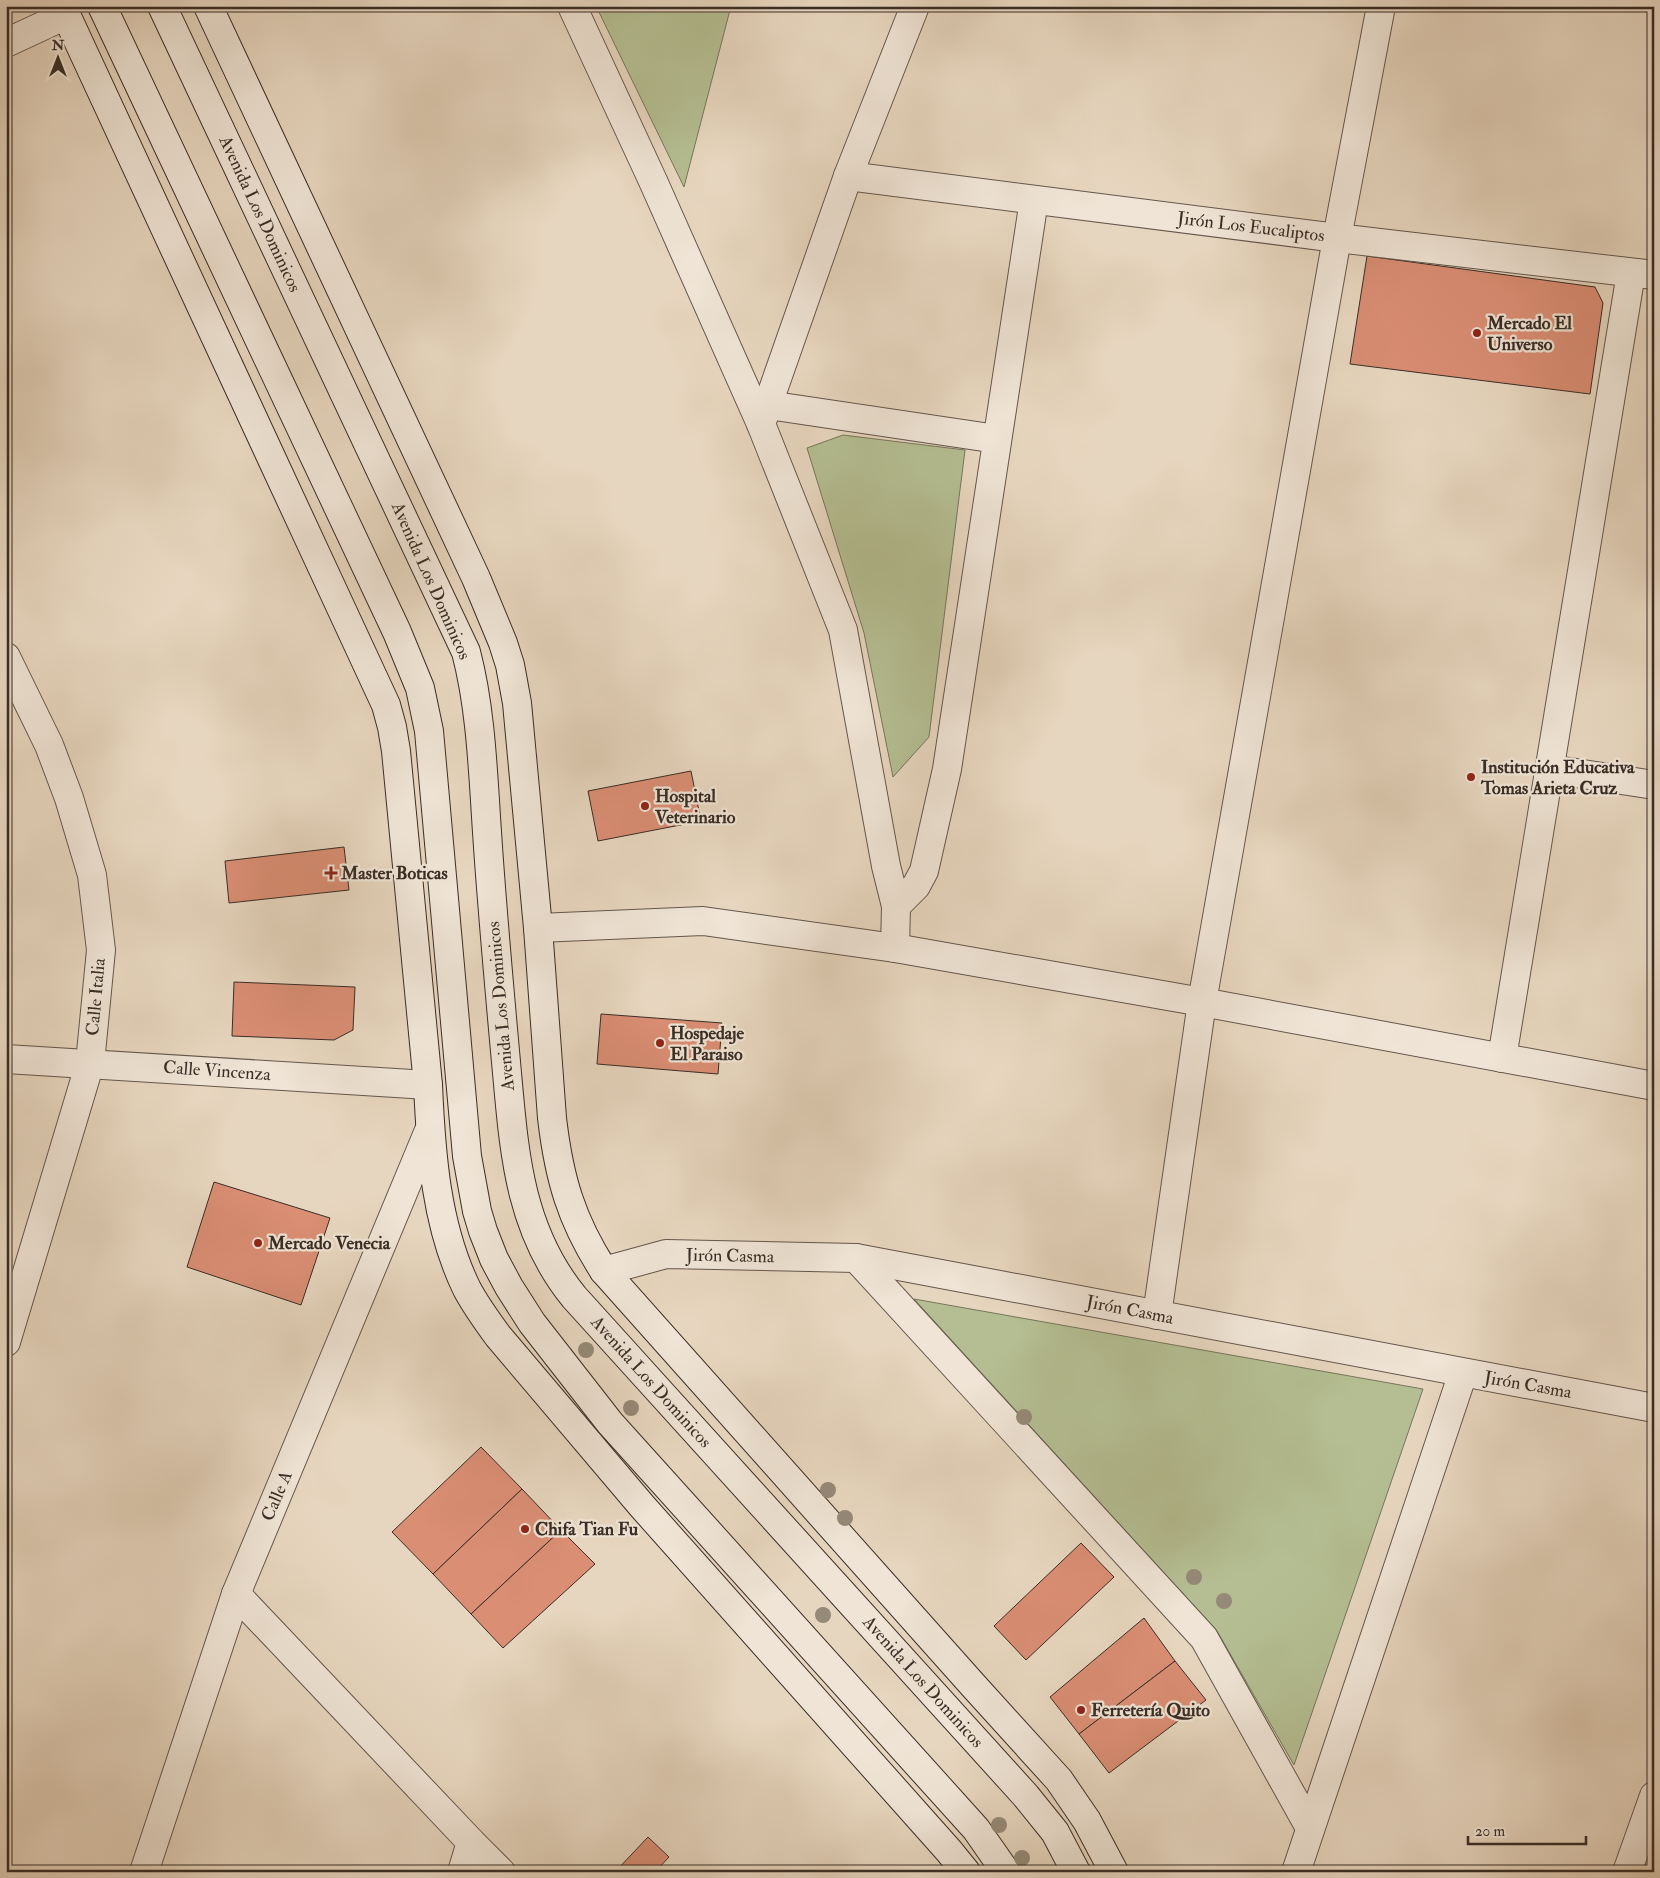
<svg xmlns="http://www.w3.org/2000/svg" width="1660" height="1878" font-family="'IM FELL Double Pica',serif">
<rect width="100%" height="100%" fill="#e7d6bf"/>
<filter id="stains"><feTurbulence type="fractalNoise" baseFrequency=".004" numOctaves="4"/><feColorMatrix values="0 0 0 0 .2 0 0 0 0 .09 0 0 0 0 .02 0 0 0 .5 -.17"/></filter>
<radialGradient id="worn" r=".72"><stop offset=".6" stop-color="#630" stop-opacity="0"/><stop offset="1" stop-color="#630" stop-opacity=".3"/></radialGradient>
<g fill="#b4be92" stroke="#76765c">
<path d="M 596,6 L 731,6 L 684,187 Z"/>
<path d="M 843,435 L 965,450 L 929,737 L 893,777 L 864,633 L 807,448 Z"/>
<path d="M 914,1299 L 1423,1389 L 1294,1765 L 1217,1631 Z"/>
</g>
<g fill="#da8e74" stroke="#392d26">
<path d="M 1367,256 L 1595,287 L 1603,303 L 1590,394 L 1350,364 Z"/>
<path d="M 691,771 L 701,821 L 598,841 L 588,791 Z"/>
<path d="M 344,847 L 349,890 L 229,903 L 225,861 Z"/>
<path d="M 234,982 L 355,987 L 353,1030 L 334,1040 L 232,1036 Z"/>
<path d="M 601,1014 L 722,1023 L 718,1074 L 597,1064 Z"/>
<path d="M 214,1182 L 330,1218 L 301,1305 L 187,1267 Z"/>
<path d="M 481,1447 L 522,1489 L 433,1574 L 392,1532 Z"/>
<path d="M 522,1489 L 561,1530 L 471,1614 L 433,1574 Z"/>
<path d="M 561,1530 L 595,1564 L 503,1648 L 471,1614 Z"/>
<path d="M 1081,1543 L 1114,1577 L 1026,1660 L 994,1626 Z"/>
<path d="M 1144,1618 L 1175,1661 L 1079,1734 L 1050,1697 Z"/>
<path d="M 1175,1661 L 1206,1700 L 1109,1773 L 1079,1734 Z"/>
<path d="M 648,1837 L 669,1857 L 655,1872 L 615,1872 Z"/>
</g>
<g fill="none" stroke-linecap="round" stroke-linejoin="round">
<g stroke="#64574c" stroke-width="30">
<g id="street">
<path d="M 572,6 L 653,181 L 761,424 L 843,630 L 886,866 L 896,906 L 895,948"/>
<path d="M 6,43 L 66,15"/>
<path d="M 848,176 L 1337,238 L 1654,275"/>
<path d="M 768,405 L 997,439"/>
<path d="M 761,424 L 848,176 L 915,6"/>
<path d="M 6,657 L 49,745 L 69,798 L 92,875 L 101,950 L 90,1063 L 6,1342"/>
<path d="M 1550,769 L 1654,785"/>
<path d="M 896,906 L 916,886 L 924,871 L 947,769 L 1034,200"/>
<path d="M 538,928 L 703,921 L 895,948 L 1202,1002 L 1654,1086"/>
<path d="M 1502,1058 L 1631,273"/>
<path d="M 6,1059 L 428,1085"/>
<path d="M 856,1258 L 1204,1638 L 1310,1828"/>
<path d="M 604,1271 L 666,1254 L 856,1258 L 1654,1408"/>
<path d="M 1157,1315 L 1202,1002 L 1337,238 L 1381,6"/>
<path d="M 236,1594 L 471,1842 L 501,1872"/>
<path d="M 144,1872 L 236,1594 L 430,1128"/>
<path d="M 462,1872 L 471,1842"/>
<path d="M 1296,1872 L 1463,1373"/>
<path d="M 1627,1872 L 1654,1796"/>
</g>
</g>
<g stroke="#392d26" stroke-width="30">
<g id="secondary">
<path d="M 62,6 L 386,705 L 392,727 L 396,751 L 428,1085 C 431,1153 436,1226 467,1289 C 476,1306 487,1321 498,1336 L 642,1506 L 949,1851 L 966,1872"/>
<path d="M 102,6 L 397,632 L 420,688 L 429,731 L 467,1156 L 477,1211 L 483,1231 L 494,1259 L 509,1287 L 532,1323 L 610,1423 L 976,1829 L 1006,1872"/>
<path d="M 162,6 L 466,652 C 481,709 483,773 487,832 C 492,909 499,985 506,1062 C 514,1147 517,1227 574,1297 L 1026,1796 L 1055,1832 L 1076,1872"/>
<path d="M 208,6 L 476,578 L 503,643 L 510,665 L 517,703 L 538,928 L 552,1118 C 559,1178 571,1220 604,1271 L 972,1684 L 1059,1780 L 1087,1821 L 1114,1872"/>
</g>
</g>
<use href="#street" stroke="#efe4d5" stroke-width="28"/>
<use href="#secondary" stroke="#efe4d5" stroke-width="28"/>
</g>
<g fill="#958977">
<circle cx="586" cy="1350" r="8"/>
<circle cx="631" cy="1408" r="8"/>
<circle cx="1024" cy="1417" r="8"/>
<circle cx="828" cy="1490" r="8"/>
<circle cx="845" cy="1518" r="8"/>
<circle cx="1194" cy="1577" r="8"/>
<circle cx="1224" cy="1601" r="8"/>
<circle cx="823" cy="1615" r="8"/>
<circle cx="999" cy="1825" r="8"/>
<circle cx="1022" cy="1858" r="8"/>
</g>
<g fill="#8f2418" stroke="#efe4d5" stroke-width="2">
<circle cx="1477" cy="333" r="5"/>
<circle cx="1471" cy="777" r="5"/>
<circle cx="645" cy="806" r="5"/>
<path d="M328.5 865.5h5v5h5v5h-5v5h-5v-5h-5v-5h5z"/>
<circle cx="660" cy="1043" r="5"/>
<circle cx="258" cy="1243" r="5"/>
<circle cx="525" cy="1529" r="5"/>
<circle cx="1081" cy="1710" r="5"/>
</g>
<g text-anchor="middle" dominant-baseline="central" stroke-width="4.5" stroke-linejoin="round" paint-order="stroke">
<g font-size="18" fill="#392d26" stroke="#efe4d5">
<text transform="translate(260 214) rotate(65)">Avenida Los Dominicos</text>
<text transform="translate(1251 227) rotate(7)">Jirón Los Eucaliptos</text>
<text transform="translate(431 581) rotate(66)">Avenida Los Dominicos</text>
<text transform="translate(96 997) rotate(-85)">Calle Italia</text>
<text transform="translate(501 1006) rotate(-95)">Avenida Los Dominicos</text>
<text transform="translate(217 1071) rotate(4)">Calle Vincenza</text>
<text transform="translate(730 1256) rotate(1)">Jirón Casma</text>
<text transform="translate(1130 1310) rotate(11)">Jirón Casma</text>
<text transform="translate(651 1382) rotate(48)">Avenida Los Dominicos</text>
<text transform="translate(1528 1385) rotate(10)">Jirón Casma</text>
<text transform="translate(277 1496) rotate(-67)">Calle A</text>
<text transform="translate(923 1682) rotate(48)">Avenida Los Dominicos</text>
</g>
<g font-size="18" font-weight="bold" fill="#392d26" stroke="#efe4d5" text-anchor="start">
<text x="1487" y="323">Mercado El<tspan x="1487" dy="21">Universo</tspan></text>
<text x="1481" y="767">Institución Educativa<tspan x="1481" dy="21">Tomas Arieta Cruz</tspan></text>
<text x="655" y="796">Hospital<tspan x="655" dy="21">Veterinario</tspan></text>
<text x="341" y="873">Master Boticas</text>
<text x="670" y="1033">Hospedaje<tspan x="670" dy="21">El Paraiso</tspan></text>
<text x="268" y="1243">Mercado Venecia</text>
<text x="535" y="1529">Chifa Tian Fu</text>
<text x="1091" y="1710">Ferretería Quito</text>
</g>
</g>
<rect width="1660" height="1878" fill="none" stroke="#e7d6bf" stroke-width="25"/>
<rect x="8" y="8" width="1645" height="1863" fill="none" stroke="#392d26" stroke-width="2.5"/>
<rect x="12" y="12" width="1635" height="1853" fill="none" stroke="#392d26"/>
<g transform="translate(58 58)" stroke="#efe4d5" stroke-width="4" paint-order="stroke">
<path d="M0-4L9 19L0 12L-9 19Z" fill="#392d26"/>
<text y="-8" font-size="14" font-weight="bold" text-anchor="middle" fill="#392d26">N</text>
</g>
<path d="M1468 1836v8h118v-8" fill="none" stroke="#392d26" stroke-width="2.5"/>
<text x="1475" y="1836" font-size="15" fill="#392d26" stroke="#efe4d5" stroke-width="4" paint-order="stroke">20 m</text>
<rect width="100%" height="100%" filter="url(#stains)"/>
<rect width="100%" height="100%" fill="url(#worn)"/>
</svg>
